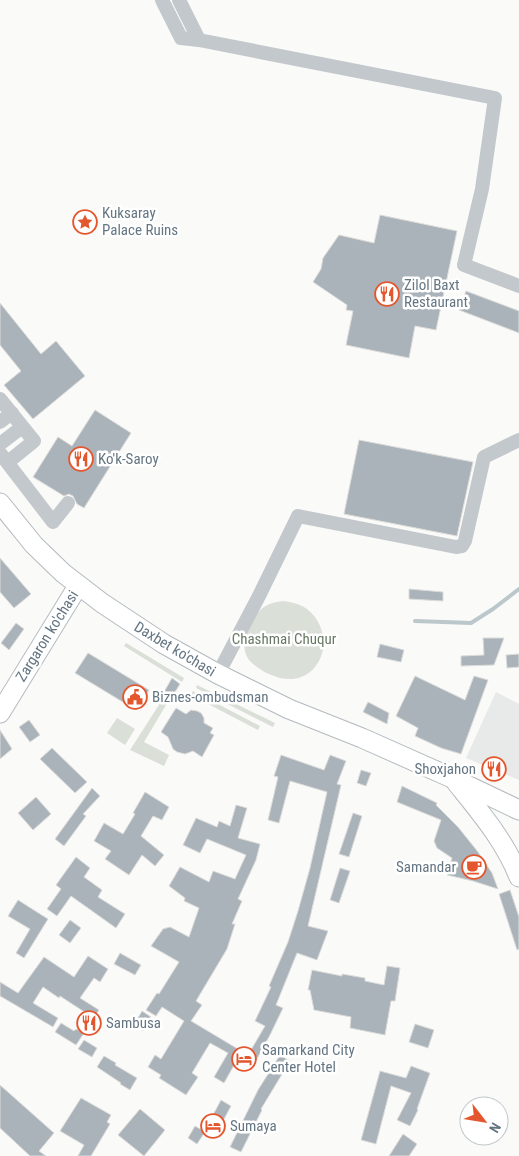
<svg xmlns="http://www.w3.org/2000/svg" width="519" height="1156" font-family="'Roboto Condensed',sans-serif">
<rect width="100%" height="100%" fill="#fafaf8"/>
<path fill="#e8e9e9" d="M 496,692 L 519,704 L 519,780 L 466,758 Z"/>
<g fill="#dadfd7">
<path d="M 283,601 C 290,602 296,603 302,606 C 320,615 329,640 320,659 C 316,667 310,674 301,677 C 284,684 260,672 249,660 C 245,655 244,647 244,641 C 244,635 248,629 251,624 C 259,608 266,603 283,601 Z"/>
<path d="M 126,643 L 184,678 L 182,682 L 124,646 Z"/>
<path d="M 197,685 L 275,723 L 273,727 L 196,688 Z"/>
<path d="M 193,691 L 260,726 L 258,730 L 191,695 Z"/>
<path d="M 164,697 L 169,700 L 144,742 L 169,755 L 164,766 L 130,750 Z"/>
<path d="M 117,718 L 135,729 L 125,745 L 107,733 Z"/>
</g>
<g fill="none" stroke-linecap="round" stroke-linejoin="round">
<path stroke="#bbc7cb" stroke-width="4" d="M 415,621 L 471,623 L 493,609 L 519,589"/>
</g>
<g fill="#aab3b9" stroke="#dcdcda">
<path d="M 380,215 L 457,231 L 436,330 L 415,326 L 409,358 L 346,345 L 353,311 L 346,310 L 347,305 L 313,282 L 321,269 L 323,258 L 339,235 L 374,243 Z"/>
<path d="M 466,291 L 519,311 L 519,333 L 459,310 Z"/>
<path d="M 0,303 L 41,354 L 56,341 L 85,376 L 33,419 L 4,385 L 21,371 L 0,345 Z"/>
<path d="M 95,410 L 131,433 L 84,508 L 77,504 L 73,496 L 69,494 L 64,496 L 33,477 L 58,437 L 72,446 Z"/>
<path d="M 359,440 L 473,462 L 457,536 L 344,514 Z"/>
<path d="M 0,558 L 31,594 L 14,608 L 0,592 Z"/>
<path d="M 409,589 L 443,592 L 443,601 L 409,599 Z"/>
<path d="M 16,623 L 24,629 L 9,650 L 1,643 Z"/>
<path d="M 483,638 L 504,638 L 494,665 L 461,666 L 461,656 L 484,655 Z"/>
<path d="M 380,644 L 404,650 L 401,662 L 377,657 Z"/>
<path d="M 88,653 L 149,690 L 136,710 L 75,673 Z"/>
<path d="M 519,654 L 519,667 L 507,668 L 506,655 Z"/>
<path d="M 415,676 L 465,700 L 474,676 L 488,680 L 461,754 L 441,748 L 415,736 L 418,728 L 396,716 Z"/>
<path d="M 172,678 L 180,684 L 172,697 L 164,692 Z"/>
<path d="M 368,702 L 389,713 L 387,724 L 363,712 Z"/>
<path d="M 176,708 L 186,714 L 191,710 L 197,711 L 201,713 L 204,718 L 204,723 L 213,728 L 210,733 L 214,735 L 202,757 L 193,751 L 185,754 L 177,752 L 173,749 L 168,737 L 161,732 Z"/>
<path d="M 29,720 L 40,735 L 30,742 L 19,727 Z"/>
<path d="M 0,730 L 12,749 L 0,759 Z"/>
<path d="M 52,748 L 87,782 L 75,793 L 40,759 Z"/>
<path d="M 281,755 L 324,770 L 330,755 L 346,761 L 337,784 L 341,785 L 308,926 L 328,931 L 317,960 L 297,953 L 276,1005 L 283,1008 L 270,1035 L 252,1068 L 237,1060 L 224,1083 L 214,1077 L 228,1053 L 210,1043 L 192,1073 L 198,1077 L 186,1095 L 159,1078 L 161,1075 L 148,1067 L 155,1055 L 161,1059 L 184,1021 L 162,1007 L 156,1016 L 146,1010 L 157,993 L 159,994 L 179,962 L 151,946 L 163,929 L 170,927 L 189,937 L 199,908 L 184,901 L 185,898 L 169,886 L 180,867 L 209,882 L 213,871 L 235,879 L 246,855 L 207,839 L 200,853 L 183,845 L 196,818 L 217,827 L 219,821 L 230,826 L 236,805 L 247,808 L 238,838 L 260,844 L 256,860 L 238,899 L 242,901 L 232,924 L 235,924 L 227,949 L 196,1001 L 202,1005 L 191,1021 L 248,1055 L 265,1026 L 255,1021 L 271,987 L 269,986 L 288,942 L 298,911 L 310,868 L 327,792 L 290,781 L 279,823 L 268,820 L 278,777 L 274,776 Z"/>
<path d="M 361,770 L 371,773 L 366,786 L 357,783 Z"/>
<path d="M 402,786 L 437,803 L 436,805 L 458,827 L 478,852 L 492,873 L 498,889 L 473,881 L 447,875 L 452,858 L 437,848 L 434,841 L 441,820 L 397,802 Z"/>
<path d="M 92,788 L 100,796 L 83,814 L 86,816 L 64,846 L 55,839 Z"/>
<path d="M 145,792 L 169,807 L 162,820 L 153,816 L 141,836 L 164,855 L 155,866 L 142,855 L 129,875 L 105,859 L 111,851 L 94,841 L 104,823 L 123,834 L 135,814 L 133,813 Z"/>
<path d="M 36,797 L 51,814 L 33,830 L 18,813 Z"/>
<path d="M 353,813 L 362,816 L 349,857 L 339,854 Z"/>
<path d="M 76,857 L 90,868 L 84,877 L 102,890 L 98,897 L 125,914 L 116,928 L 71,896 L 57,916 L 47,909 L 61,889 L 56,885 Z"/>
<path d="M 340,868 L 350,871 L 339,903 L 330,900 Z"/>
<path d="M 510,890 L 519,917 L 519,949 L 517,950 L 499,894 Z"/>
<path d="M 18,900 L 48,919 L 24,958 L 16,953 L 30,929 L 8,916 Z"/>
<path d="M 70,920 L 81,928 L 70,943 L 59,935 Z"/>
<path d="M 120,953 L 141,965 L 135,975 L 114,964 Z"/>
<path d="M 88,956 L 108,969 L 100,982 L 94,978 L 80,998 L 99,1010 L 92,1021 L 84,1016 L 86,1013 L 60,996 L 59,998 L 43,987 L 33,1003 L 58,1018 L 53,1027 L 0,996 L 0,982 L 18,993 L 44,957 L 74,977 Z"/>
<path d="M 387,966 L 400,968 L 395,1001 L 391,1001 L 385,1035 L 350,1028 L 351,1017 L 314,1010 L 310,990 L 308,990 L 312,970 L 342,976 L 342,974 L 365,978 L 365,981 L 384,985 Z"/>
<path d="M 142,1011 L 151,1017 L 143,1031 L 134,1025 Z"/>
<path d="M 61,1023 L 74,1031 L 76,1029 L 84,1033 L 76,1045 L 55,1032 Z"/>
<path d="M 415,1024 L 434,1030 L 428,1048 L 409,1042 Z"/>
<path d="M 84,1040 L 97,1048 L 92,1057 L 78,1049 Z"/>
<path d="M 280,1055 L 290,1061 L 261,1109 L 262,1110 L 241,1152 L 230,1147 L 258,1090 Z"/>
<path d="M 104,1056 L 116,1063 L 115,1065 L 137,1078 L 130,1090 L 120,1084 L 121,1083 L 97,1067 Z"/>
<path d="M 411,1066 L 430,1073 L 417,1109 L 418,1110 L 410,1126 L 397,1120 L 411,1093 L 391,1086 L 376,1144 L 361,1140 L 380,1071 L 406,1078 Z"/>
<path d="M 0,1085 L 54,1133 L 39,1151 L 46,1156 L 30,1156 L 0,1128 Z"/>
<path d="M 81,1098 L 111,1115 L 107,1122 L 110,1124 L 91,1156 L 78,1156 L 84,1145 L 60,1131 Z"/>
<path d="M 221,1100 L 231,1106 L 216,1134 L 206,1128 Z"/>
<path d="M 140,1109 L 165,1130 L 144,1156 L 118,1135 Z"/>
<path d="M 195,1126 L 205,1132 L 197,1144 L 188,1138 Z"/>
<path d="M 403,1134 L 417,1144 L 409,1156 L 389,1156 Z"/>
</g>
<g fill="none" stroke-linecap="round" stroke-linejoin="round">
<g stroke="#b3babf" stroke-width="21">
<g id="secondary">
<path d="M 0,503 L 34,545 L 63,573 L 102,603 L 164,644 L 218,674 L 289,709 L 362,738 L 452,778 L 519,810"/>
<path d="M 0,713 L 78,586"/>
<path d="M 456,782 C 480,812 505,841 519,877"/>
</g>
</g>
<g stroke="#c3c8cc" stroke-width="14">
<path d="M 162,0 L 181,38 L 199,40 L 495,98 L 482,189 L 464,265 L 519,286"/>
<path d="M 179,0 L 199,40"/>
<path d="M 0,399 L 34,441 L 8,462"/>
<path d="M 0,422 L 12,413"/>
<path d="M 0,444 L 22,427"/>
<path d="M 0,453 L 53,522 L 68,503"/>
<path d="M 218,674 L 260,594 L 298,516 L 456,547 L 462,546 L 465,541 L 484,457 L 519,440"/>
</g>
<use href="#secondary" stroke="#fff" stroke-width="19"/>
</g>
<defs>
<g id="sight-ring" transform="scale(1.25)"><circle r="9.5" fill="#fff" stroke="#e4572e" stroke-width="1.5"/><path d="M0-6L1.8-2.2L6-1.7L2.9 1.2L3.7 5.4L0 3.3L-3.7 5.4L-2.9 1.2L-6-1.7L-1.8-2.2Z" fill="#e4572e"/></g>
<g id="restaurant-ring" transform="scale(1.25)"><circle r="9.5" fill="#fff" stroke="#e4572e" stroke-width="1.5"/><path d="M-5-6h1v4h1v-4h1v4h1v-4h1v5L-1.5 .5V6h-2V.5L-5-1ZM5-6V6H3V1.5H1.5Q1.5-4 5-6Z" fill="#e4572e"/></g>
<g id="civic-ring" transform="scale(1.25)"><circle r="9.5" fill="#fff" stroke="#e4572e" stroke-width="1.5"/><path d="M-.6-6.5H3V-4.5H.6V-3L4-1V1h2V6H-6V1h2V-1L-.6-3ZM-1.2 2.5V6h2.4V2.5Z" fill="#e4572e"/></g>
<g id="cafe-ring" transform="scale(1.25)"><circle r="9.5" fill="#fff" stroke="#e4572e" stroke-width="1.5"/><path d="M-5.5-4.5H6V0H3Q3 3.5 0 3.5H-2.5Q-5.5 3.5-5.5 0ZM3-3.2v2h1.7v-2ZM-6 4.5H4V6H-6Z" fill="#e4572e"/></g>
<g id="hotel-ring" transform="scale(1.25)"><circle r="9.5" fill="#fff" stroke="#e4572e" stroke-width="1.5"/><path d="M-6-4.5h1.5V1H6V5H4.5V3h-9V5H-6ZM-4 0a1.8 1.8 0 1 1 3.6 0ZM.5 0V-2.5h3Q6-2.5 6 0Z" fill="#e4572e"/></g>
</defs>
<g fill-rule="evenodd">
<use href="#sight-ring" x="85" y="222"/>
<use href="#restaurant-ring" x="387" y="294"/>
<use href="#restaurant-ring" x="81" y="459"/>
<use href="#civic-ring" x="135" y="697"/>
<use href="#restaurant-ring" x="494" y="769"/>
<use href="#cafe-ring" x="474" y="867"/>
<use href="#restaurant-ring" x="89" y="1023"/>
<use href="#hotel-ring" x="244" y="1059"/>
<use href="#hotel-ring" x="213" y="1126"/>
</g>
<g text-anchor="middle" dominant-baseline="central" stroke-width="5" stroke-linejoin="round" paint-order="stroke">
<g font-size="15" fill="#657683" stroke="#fff" text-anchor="start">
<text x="102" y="213">Kuksaray<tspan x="102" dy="17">Palace Ruins</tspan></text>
<text x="404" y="285">Zilol Baxt<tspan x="404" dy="17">Restaurant</tspan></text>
<text x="98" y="459">Ko'k-Saroy</text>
<text x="152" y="697">Biznes-ombudsman</text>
<text x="476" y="769" text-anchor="end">Shoxjahon</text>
<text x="456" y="867" text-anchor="end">Samandar</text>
<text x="106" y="1023">Sambusa</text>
<text x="262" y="1050">Samarkand City<tspan x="262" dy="17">Center Hotel</tspan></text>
<text x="230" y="1126">Sumaya</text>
</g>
<g font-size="15" fill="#657683" stroke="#fff">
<text transform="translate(47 636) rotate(-58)">Zargaron ko'chasi</text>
<text transform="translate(175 649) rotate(31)">Daxbet ko'chasi</text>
</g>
<g font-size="15" fill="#687a64" stroke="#fff">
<text x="284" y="639">Chashmai Chuqur</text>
</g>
</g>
<g transform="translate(484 1121) rotate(121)"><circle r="24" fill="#ffffff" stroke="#c1c8cd"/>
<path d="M0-4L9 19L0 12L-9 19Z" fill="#e4572e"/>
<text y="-8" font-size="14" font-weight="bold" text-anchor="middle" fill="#657683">N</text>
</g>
</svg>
